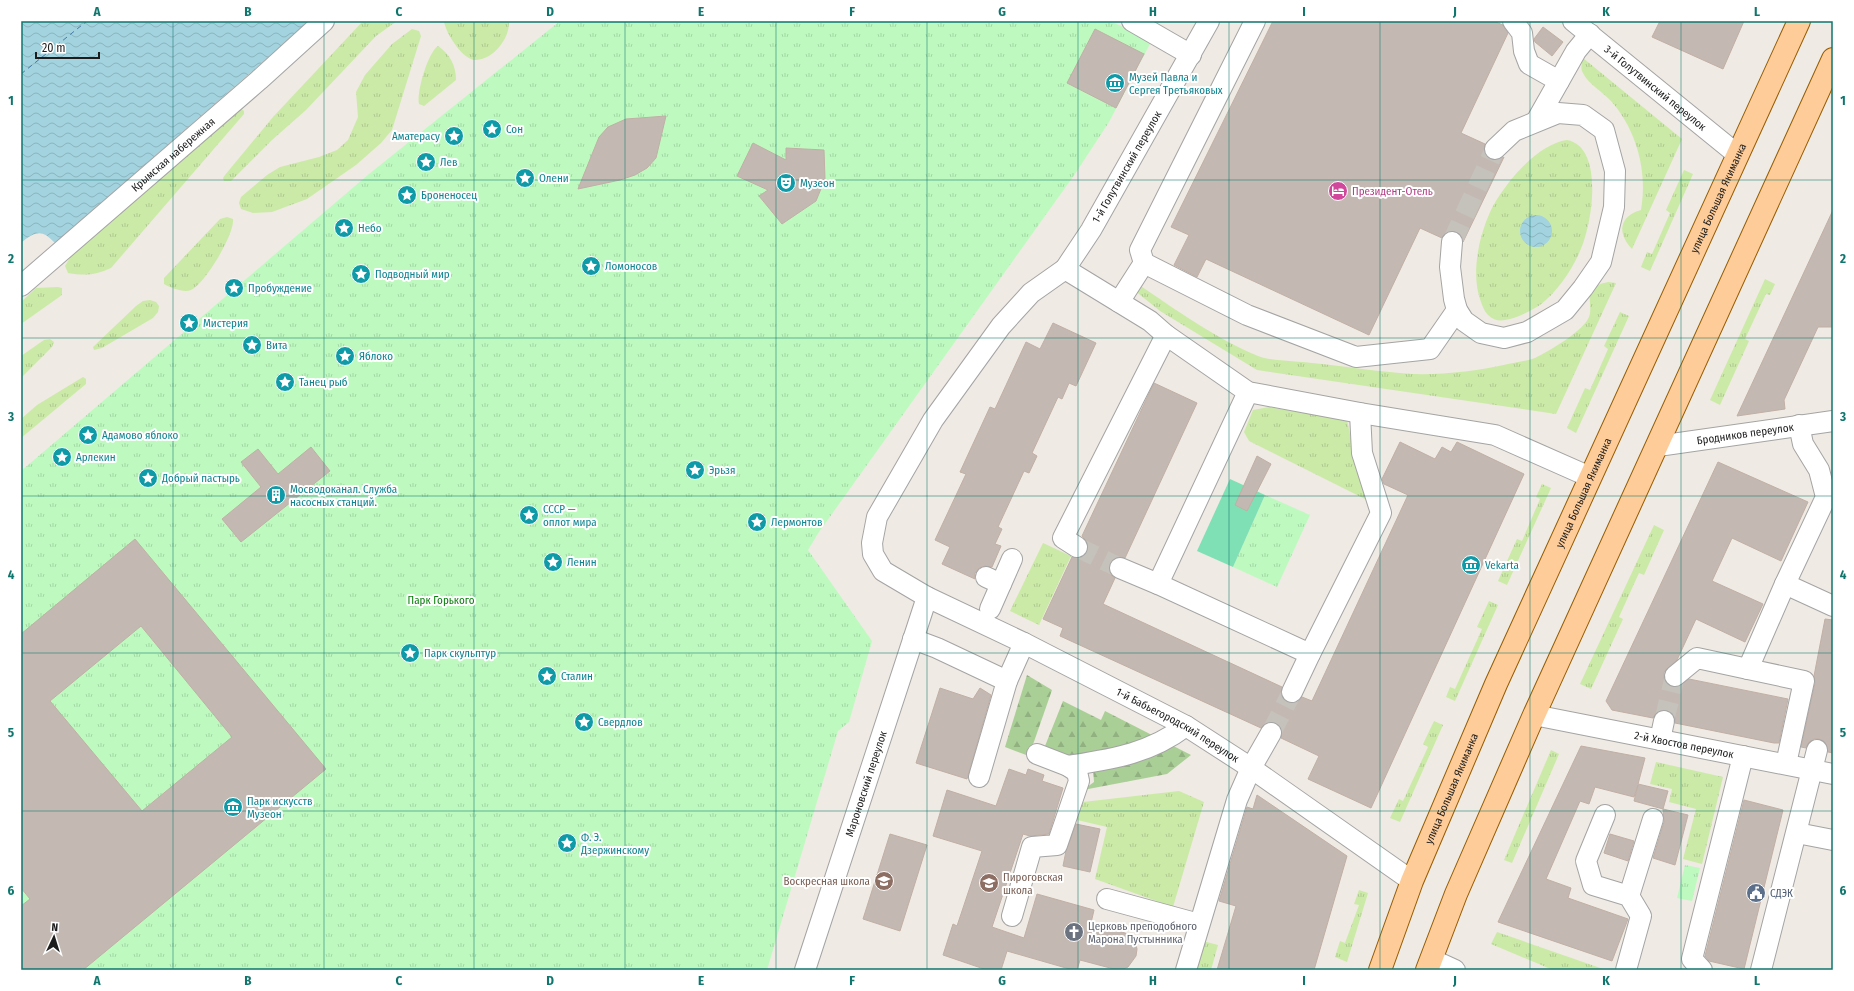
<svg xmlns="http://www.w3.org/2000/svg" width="1854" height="991" font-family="'Fira Sans Condensed',sans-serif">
<defs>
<pattern id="grass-tufts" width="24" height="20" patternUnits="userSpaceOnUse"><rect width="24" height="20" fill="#cceaa7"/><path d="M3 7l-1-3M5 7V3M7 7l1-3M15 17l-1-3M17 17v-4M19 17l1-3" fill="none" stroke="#afc88f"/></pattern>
<pattern id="forest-firs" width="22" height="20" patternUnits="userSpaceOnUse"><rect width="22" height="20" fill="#aacf96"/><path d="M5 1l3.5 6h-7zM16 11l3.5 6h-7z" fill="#92b181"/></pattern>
<pattern id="park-tufts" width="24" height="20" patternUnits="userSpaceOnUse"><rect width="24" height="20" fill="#befac0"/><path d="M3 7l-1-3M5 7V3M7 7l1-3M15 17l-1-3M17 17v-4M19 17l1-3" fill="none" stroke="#a3d6a5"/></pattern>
<pattern id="water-waves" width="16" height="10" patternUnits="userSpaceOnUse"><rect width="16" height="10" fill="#a2d3de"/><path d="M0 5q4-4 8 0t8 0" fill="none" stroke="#8bb5be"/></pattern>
</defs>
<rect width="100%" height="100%" fill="#efeae3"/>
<g fill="url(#grass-tufts)">
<path d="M 363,21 L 397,21 L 376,36 L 306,110 L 272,140 L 231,181 L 224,181 L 223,178 L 225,175 L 273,117 Z"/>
<path d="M 444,21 L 509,21 C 510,38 494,59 476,60 C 463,61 445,32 444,21 Z"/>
<path d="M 412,29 L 419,31 L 421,36 L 392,130 L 381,143 L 356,165 L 307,199 L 272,212 L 253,213 L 241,209 L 239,203 L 241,197 L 267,175 L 280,167 L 319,157 L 337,150 L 348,140 L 358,117 L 356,92 L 365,75 L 392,44 Z"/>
<path d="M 438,46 C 450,54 456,66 456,80 L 424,106 L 419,104 C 416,93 428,52 438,46 Z"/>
<path d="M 1583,58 L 1682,139 L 1632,249 C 1617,233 1619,216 1641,210 C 1648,173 1637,130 1611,101 C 1603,92 1588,84 1583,73 C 1580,68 1582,63 1583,58 Z"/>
<path d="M 240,108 L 244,111 L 244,114 L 111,268 C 96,275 85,276 68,273 L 65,266 L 71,256 Z"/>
<path d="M 1567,140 C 1605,147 1592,226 1580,251 C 1572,270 1557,292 1540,305 C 1534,309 1526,313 1519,316 C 1508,320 1497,324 1488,315 C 1484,311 1482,305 1480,299 C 1471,272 1479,236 1491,210 C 1504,184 1537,144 1567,140 Z"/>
<path d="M 1684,170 L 1693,174 L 1650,271 L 1641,267 L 1647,252 L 1652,254 L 1670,213 L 1666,210 Z"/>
<path d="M 227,217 L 233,219 C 235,234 204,285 191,290 C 184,293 171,288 164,284 L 164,278 L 220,219 Z"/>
<path d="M 1765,279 L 1775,284 L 1770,295 L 1766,294 L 1745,339 L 1749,341 L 1720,405 L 1710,400 Z"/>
<path d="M 1608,282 L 1616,283 L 1556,414 L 1257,370 L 1160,311 L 1134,290 L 1139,285 C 1175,309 1218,340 1258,356 C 1270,361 1298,361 1312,363 C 1345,366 1379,372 1412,374 C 1443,375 1478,371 1508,364 C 1517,362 1527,361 1535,358 C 1549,351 1580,333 1588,319 C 1596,305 1578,288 1608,282 Z"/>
<path d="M 58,287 L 62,288 L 62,295 L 21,324 L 21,302 L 36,288 Z"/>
<path d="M 150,300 L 156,302 L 159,306 L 158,312 L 153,318 L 102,348 L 94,350 L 93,347 L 136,306 L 143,301 Z"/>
<path d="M 1620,312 L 1629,316 L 1576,433 L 1567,428 L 1585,388 L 1590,390 L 1608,349 L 1604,346 Z"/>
<path d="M 50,339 L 54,342 L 52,347 L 21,378 L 21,356 L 44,340 Z"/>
<path d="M 83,377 L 86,379 L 86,384 L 21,438 L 21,419 L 37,405 Z"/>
<path d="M 1269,407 L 1347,420 L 1355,458 L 1367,500 L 1249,441 L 1244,432 L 1253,410 Z"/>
<path d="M 1542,484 L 1551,488 L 1507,585 L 1498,581 L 1517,539 L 1522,541 L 1540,499 L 1536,497 Z"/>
<path d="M 1654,525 L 1664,530 L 1644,575 L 1639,573 L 1619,617 L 1623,619 L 1591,689 L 1580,684 Z"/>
<path d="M 1043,543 L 1071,556 L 1039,625 L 1010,611 Z"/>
<path d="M 1489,601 L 1498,605 L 1455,701 L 1446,697 L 1450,687 L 1455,689 L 1482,629 L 1477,627 Z"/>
<path d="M 1434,721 L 1443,725 L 1400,822 L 1390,818 L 1399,799 L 1403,801 L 1428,747 L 1423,744 Z"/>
<path d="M 1551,750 L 1559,754 L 1512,863 L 1504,860 Z"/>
<path d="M 1656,762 L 1723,777 L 1702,864 L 1683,859 L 1696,809 L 1669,802 L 1672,789 L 1650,784 Z"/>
<path d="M 1179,791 L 1204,802 L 1173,907 L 1095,879 L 1107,827 L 1077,820 L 1083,802 Z"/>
<path d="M 1359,890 L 1368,893 L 1347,962 L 1335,957 L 1340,941 L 1345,943 L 1359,905 L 1354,904 Z"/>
<path d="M 1497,932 L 1606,970 L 1553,970 L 1491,944 Z"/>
<path d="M 1203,941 L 1218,945 L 1211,970 L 1195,970 Z"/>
</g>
<g fill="url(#forest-firs)">
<path d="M 1027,675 L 1052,690 L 1029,756 L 1005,747 Z"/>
<path d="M 1063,701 L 1101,720 L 1105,711 L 1191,755 L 1167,774 L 1083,790 L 1094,782 L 1093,769 L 1076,758 L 1045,746 Z"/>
</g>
<g fill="url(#park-tufts)">
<path d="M 560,21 L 1110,21 L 1152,40 L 1109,122 L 1075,174 L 819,532 L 808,550 L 872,641 L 849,722 L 838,731 L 767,970 L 21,970 L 21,471 L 369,174 Z"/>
<path d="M 1265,495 L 1310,515 L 1277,587 L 1233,567 Z"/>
<path d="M 1685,865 L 1700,868 L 1692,901 L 1677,898 Z"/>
</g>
<path fill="#7fe0b5" d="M 1230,479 L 1265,495 L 1233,567 L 1197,551 Z"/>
<g fill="url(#water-waves)">
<path d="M 21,21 L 310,21 L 55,243 C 42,229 35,231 21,243 Z"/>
<circle cx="1536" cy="231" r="16"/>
</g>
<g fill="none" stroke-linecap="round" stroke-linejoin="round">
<path stroke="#457ba7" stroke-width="1" stroke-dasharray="5 4" stroke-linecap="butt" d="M 21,74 L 87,21"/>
</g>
<g fill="#c3b9b2" stroke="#c1afa5" fill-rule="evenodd">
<path d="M 1273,21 L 1493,21 L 1503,25 L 1508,33 L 1461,133 L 1485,144 L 1484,152 L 1487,157 L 1491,160 L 1498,160 L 1504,157 L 1463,242 L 1462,237 L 1459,233 L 1453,231 L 1447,232 L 1442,238 L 1420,228 L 1369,335 L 1206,259 L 1197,277 L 1174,265 L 1189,235 L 1171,227 Z"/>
<path d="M 1660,21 L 1744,21 L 1723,69 L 1652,37 Z"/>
<path d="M 1543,27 L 1563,42 L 1552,56 L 1535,42 L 1534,39 Z"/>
<path d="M 1095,29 L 1144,54 L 1116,108 L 1067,83 Z"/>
<path d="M 666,116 L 656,158 L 647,168 L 635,175 L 620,180 L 578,189 L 599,137 L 608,127 L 626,119 Z"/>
<path d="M 753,143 L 786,160 L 786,148 L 824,150 L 825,179 L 816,201 L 782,224 L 759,196 L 768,190 L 737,176 Z"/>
<path d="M 1833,210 L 1833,327 L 1818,327 L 1784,400 L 1785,409 L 1737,416 Z"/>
<path d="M 1053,323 L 1096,343 L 1076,386 L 1069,383 L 1062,399 L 1058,397 L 1032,453 L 1037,456 L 1029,473 L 1024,471 L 998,527 L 1002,529 L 995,544 L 1001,546 L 992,567 L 985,566 L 979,568 L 975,573 L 975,579 L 942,564 L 950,547 L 935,540 L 966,474 L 960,472 L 990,407 L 995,409 L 1026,342 L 1040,349 Z"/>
<path d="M 1154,383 L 1197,403 L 1125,558 L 1118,557 L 1113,559 L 1110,563 L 1109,570 L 1111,575 L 1115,578 L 1103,604 L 1282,687 L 1281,693 L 1282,698 L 1287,703 L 1293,703 L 1298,702 L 1302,697 L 1312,701 L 1408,495 L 1384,484 L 1382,479 L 1400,442 L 1435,459 L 1442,447 L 1451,452 L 1457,442 L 1524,474 L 1371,808 L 1308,779 L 1319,756 L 1281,738 L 1281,728 L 1277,723 L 1271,722 L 1266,723 L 1261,728 L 1060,636 L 1063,628 L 1043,619 L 1072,557 L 1082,557 L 1087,553 L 1088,548 L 1087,542 L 1082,536 Z"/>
<path d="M 311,447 L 330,471 L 241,542 L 222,519 L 261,487 L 241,462 L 258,449 L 278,474 Z"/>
<path d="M 1257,456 L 1271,464 L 1247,511 L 1235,505 Z"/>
<path d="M 1718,462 L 1808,502 L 1781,561 L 1732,538 L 1712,581 L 1763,604 L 1745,642 L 1696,619 L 1677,660 L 1664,672 L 1664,678 L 1666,684 L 1671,687 L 1677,687 L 1689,679 L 1788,699 L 1779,743 L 1774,743 L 1675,723 L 1675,717 L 1672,713 L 1666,710 L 1660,710 L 1656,713 L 1653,718 L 1612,710 L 1606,701 Z"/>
<path d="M 135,539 L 326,769 L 83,970 L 21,970 L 21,906 L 30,899 L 21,888 L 21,634 ZM 141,626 L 232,737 L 142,811 L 50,701 Z"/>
<path d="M 1825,619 L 1833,620 L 1833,753 L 1828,752 L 1825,742 L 1819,739 L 1814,739 L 1809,742 L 1806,748 L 1801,747 L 1815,683 L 1814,676 Z"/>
<path d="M 940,688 L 973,699 L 980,688 L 991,695 L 967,779 L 916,763 Z"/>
<path d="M 1581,746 L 1645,758 L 1638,784 L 1668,791 L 1663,809 L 1634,801 L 1638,785 L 1634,797 L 1595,787 L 1589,804 L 1580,801 L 1546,879 L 1571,888 L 1568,898 L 1628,919 L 1612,961 L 1498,922 Z"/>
<path d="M 1009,769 L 1026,775 L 1028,769 L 1044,775 L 1042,781 L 1063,788 L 1049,834 L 1030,836 L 1023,834 L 992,927 L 1024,938 L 1037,894 L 1094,910 L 1091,923 L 1125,933 L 1131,936 L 1135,941 L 1137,949 L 1136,956 L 1128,967 L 1121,970 L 1114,969 L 1080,960 L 1077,970 L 1073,970 L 1007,951 L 1001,970 L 987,970 L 943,955 L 953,924 L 957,926 L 982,851 L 933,836 L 947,790 L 996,806 Z"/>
<path d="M 1257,795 L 1347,856 L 1314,970 L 1217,970 L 1236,906 L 1219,901 L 1247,807 L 1253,809 Z"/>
<path d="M 1744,800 L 1783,810 L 1744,969 L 1709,961 L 1705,956 Z"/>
<path d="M 1663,809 L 1688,815 L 1675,865 L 1653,858 L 1664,822 Z"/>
<path d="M 1076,824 L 1100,829 L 1090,872 L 1063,866 L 1066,851 Z"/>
<path d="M 890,834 L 927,845 L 900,931 L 863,919 Z"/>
<path d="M 1610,834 L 1634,841 L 1628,861 L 1604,853 Z"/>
</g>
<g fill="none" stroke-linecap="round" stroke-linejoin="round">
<g stroke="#c5c1bb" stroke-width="20" stroke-dasharray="20 10" stroke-linecap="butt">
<path d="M 1452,242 L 1495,149"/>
<path d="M 1077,547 L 1120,568"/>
<path d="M 1664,721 L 1675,676"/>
<path d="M 1271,733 L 1292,692"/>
</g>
<g stroke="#a4a4a4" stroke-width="22">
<g id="minor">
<path d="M 1132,21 L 1191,55"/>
<path id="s1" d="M 1209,21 L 1091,230 L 1065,269 L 1031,293 L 1001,326 L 933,420 L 877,517 L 872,543 L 873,554 L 883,571 L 927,597 L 1024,643 L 1186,726 L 1251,768 L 1412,881"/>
<path d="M 1255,21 L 1140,250 L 1144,263 L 1247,315 L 1356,357 L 1430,349 L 1457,310"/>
<path d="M 1513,21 L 1522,33 L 1524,51 L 1529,64 L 1559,81"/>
<path id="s2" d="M 1573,21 L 1738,155"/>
<path d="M 1537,120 L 1576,51 L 1590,34"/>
<path d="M 1452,242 L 1450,267 L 1454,299 L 1457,310 L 1464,321 L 1481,333 L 1504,338 L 1527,332 L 1565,310 L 1583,288 L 1601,262 L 1614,207 L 1615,171 L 1604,130 L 1583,115 L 1558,113 L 1514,131 L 1495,149"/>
<path d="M 1065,269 L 1150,321 L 1166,335 L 1248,392 L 1360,413 L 1495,435 L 1590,477"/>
<path id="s3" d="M 21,286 L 259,80 L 324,21"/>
<path d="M 1119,302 L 1144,263"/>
<path d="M 1248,392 L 1158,584 L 1310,654 L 1381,513 L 1362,453 L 1360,413"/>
<path d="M 1799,425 L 1803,444 L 1819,470 L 1826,497 L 1785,584 L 1833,606"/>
<path id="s4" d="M 1658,446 L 1833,421"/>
<path d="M 1077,547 L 1063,538 L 1166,335"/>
<path d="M 1120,568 L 1158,584"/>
<path d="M 986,577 L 1001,584 L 990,609"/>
<path d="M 1001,584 L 1012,559"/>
<path d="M 1785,584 L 1748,669 L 1804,681 L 1786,764"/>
<path d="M 913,639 L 937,648 L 1007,681 L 1024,643"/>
<path d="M 1675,676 L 1697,658 L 1748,669"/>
<path d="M 1292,692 L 1310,654"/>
<path id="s5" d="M 1534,715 L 1833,774"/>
<path d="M 1660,740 L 1664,721"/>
<path d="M 1068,766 C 1112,759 1149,754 1186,726"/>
<path d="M 979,777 L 1007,681"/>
<path d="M 1605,815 L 1586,861 L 1593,885 L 1629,896 L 1641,916 L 1626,970"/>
<path d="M 1797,833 L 1833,840"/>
<path d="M 1629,896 L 1653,819"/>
<path d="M 1107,899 L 1199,924"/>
<path d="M 1012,916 L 1032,847 L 1057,845 L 1079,781 L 1077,772 L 1068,766 L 1037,754"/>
<path d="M 1431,959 L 1455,970"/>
<path id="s6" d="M 805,970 L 927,597"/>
<path d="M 1186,970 L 1237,800 L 1251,768 L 1271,733"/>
<path d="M 1702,970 L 1692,959 L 1743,756"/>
<path d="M 1761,970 L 1817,750"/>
</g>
</g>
<g stroke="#965c00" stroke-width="24">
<g id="major">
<path id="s7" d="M 1380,970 L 1412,881 L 1496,684 L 1799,21"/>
<path d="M 1427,970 L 1456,894 L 1534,715 L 1833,59"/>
</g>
</g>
<use href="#minor" stroke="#fff" stroke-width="20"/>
<use href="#major" stroke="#fecc99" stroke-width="22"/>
</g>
<path fill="none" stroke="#0f766e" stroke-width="1" stroke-opacity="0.55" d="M 173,21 L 173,970M 324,21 L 324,970M 474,21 L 474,970M 625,21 L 625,970M 776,21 L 776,970M 927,21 L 927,970M 1078,21 L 1078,970M 1229,21 L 1229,970M 1380,21 L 1380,970M 1530,21 L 1530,970M 1681,21 L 1681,970M 21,180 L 1833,180M 21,338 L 1833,338M 21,496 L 1833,496M 21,653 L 1833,653M 21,811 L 1833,811"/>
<defs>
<g id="museum-disc" transform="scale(1)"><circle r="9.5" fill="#0f9aa8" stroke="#fff"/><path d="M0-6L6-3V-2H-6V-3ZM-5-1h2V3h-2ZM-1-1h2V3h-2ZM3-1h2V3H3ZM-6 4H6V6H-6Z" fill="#fff"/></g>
<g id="sight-disc" transform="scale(1)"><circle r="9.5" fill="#0f9aa8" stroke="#fff"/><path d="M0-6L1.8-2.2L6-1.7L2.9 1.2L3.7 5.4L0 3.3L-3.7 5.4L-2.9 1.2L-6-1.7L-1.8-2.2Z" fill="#fff"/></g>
<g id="theatre-disc" transform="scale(1)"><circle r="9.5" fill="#0f9aa8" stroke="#fff"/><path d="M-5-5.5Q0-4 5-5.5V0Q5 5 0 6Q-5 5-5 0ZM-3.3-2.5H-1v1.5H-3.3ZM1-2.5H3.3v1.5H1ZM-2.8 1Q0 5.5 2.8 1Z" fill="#fff"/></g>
<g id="hotel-disc" transform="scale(1)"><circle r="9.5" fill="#d1479c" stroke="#fff"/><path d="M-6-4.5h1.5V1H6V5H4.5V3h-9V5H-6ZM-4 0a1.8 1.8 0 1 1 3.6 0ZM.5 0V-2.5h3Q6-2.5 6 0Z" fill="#fff"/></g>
<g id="building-disc" transform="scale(1)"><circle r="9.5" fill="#0f9aa8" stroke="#fff"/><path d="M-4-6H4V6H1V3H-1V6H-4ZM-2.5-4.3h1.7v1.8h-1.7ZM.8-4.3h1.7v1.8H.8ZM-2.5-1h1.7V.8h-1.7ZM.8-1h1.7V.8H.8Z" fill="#fff"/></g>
<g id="school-disc" transform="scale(1)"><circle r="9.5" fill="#8d6e63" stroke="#fff"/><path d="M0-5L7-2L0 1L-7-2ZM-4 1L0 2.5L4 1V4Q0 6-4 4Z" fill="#fff"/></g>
<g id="civic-disc" transform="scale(1)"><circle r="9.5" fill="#5c6f8a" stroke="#fff"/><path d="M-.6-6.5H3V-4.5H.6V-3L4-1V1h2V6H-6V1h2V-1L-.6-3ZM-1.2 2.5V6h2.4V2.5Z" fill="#fff"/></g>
<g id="church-disc" transform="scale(1)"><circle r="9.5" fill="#6b7280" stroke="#fff"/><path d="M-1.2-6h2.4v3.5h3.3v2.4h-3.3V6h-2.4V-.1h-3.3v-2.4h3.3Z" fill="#fff"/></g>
</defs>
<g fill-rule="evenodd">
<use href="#museum-disc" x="1115" y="83"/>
<use href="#sight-disc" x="492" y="129"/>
<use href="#sight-disc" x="454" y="136"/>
<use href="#sight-disc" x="426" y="162"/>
<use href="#sight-disc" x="525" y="178"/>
<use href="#theatre-disc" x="786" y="183"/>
<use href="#hotel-disc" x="1338" y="191"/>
<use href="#sight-disc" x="407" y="195"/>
<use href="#sight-disc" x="344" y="228"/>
<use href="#sight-disc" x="591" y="266"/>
<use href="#sight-disc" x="361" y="274"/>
<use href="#sight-disc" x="234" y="288"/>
<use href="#sight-disc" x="189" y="323"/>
<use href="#sight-disc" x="252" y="345"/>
<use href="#sight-disc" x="345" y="356"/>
<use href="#sight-disc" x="285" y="382"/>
<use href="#sight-disc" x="88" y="435"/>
<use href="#sight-disc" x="62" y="457"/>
<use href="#sight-disc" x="695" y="470"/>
<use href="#sight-disc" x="148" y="478"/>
<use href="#building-disc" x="276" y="495"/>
<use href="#sight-disc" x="529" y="515"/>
<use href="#sight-disc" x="757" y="522"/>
<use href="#sight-disc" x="553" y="562"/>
<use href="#museum-disc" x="1471" y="565"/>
<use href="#sight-disc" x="410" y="653"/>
<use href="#sight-disc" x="547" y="676"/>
<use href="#sight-disc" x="584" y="722"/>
<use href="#museum-disc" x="233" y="807"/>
<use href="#sight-disc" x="567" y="843"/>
<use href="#school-disc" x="884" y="881"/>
<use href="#school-disc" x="989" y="883"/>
<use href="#civic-disc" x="1756" y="893"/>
<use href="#church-disc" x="1074" y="932"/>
</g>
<g text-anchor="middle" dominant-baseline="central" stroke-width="4" stroke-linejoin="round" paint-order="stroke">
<g font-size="11" fill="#0d838f" stroke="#fff" text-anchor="start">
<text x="1129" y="77">Музей Павла и<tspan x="1129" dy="13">Сергея Третьяковых</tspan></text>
<text x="506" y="129">Сон</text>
<text x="440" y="136" text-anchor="end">Аматерасу</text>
<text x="440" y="162">Лев</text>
<text x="539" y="178">Олени</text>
<text x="800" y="183">Музеон</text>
<text x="421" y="195">Броненосец</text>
<text x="358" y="228">Небо</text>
<text x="605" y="266">Ломоносов</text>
<text x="375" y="274">Подводный мир</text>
<text x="248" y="288">Пробуждение</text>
<text x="203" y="323">Мистерия</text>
<text x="266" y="345">Вита</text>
<text x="359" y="356">Яблоко</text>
<text x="299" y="382">Танец рыб</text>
<text x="102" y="435">Адамово яблоко</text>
<text x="76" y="457">Арлекин</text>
<text x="709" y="470">Эрьзя</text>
<text x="162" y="478">Добрый пастырь</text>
<text x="290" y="489">Мосводоканал. Служба<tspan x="290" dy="13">насосных станций.</tspan></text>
<text x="543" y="509">СССР —<tspan x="543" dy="13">оплот мира</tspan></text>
<text x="771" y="522">Лермонтов</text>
<text x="567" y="562">Ленин</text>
<text x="1485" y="565">Vekarta</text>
<text x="424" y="653">Парк скульптур</text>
<text x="561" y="676">Сталин</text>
<text x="598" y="722">Свердлов</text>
<text x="247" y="801">Парк искусств<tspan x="247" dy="13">Музеон</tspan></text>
<text x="581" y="837">Ф. Э.<tspan x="581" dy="13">Дзержинскому</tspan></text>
</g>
<g font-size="11" fill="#1d1d1d" stroke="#fff">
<text stroke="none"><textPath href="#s2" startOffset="106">3-й Голутвинский переулок</textPath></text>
<text stroke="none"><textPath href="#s3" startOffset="201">Крымская набережная</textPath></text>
<text transform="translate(1127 167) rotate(-60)">1-й Голутвинский переулок</text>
<text stroke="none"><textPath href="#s7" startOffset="843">улица Большая Якиманка</textPath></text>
<text stroke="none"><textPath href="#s4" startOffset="88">Бродников переулок</textPath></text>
<text stroke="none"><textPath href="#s7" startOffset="519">улица Большая Якиманка</textPath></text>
<text stroke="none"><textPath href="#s1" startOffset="991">1-й Бабьегородский переулок</textPath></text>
<text stroke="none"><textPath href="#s5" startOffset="153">2-й Хвостов переулок</textPath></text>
<text stroke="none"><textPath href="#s6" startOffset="196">Мароновский переулок</textPath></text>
<text stroke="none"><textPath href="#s7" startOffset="195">улица Большая Якиманка</textPath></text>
</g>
<g font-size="11" fill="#b23c85" stroke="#fff" text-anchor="start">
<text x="1352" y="191">Президент-Отель</text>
</g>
<g font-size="11" fill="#097d0c" stroke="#fff">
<text x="441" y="600">Парк Горького</text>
</g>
<g font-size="11" fill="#785e54" stroke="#fff" text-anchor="start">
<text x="1003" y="877">Пироговская<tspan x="1003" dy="13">школа</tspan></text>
<text x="870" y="881" text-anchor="end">Воскресная школа</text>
</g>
<g font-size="11" fill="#4e5e75" stroke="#fff" text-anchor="start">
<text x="1770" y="893">СДЭК</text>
</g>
<g font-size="11" fill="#5b616d" stroke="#fff" text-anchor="start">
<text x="1088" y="926">Церковь преподобного<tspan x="1088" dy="13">Марона Пустынника</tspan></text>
</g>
</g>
<rect width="1854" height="991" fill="none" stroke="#ffffff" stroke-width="44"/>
<g transform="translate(54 937) rotate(4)" stroke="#ffffff" stroke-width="3" paint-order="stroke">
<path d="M0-3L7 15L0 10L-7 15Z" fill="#1d1d1d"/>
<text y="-6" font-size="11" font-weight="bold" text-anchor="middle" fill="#1d1d1d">N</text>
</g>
<path d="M36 52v6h63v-6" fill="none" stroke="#1d1d1d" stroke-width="2"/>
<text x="42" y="52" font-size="12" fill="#1d1d1d" stroke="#ffffff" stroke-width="3" paint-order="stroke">20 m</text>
<rect x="22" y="22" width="1810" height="947" fill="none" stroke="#0f766e" stroke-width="1.5"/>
<g font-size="13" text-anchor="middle" font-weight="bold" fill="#0f766e">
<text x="97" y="16">A</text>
<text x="248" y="16">B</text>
<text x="399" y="16">C</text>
<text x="550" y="16">D</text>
<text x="701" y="16">E</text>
<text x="852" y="16">F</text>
<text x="1002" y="16">G</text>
<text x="1153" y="16">H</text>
<text x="1304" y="16">I</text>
<text x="1455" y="16">J</text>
<text x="1606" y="16">K</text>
<text x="1757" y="16">L</text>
<text x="11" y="105">1</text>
<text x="1843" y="105">1</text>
<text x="11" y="263">2</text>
<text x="1843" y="263">2</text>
<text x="11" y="421">3</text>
<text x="1843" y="421">3</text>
<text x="11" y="579">4</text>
<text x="1843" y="579">4</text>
<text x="11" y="737">5</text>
<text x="1843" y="737">5</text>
<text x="11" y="895">6</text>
<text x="1843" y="895">6</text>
<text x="97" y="985">A</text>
<text x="248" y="985">B</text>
<text x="399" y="985">C</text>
<text x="550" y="985">D</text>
<text x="701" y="985">E</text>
<text x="852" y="985">F</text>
<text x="1002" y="985">G</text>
<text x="1153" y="985">H</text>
<text x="1304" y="985">I</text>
<text x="1455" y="985">J</text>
<text x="1606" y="985">K</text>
<text x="1757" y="985">L</text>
</g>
</svg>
